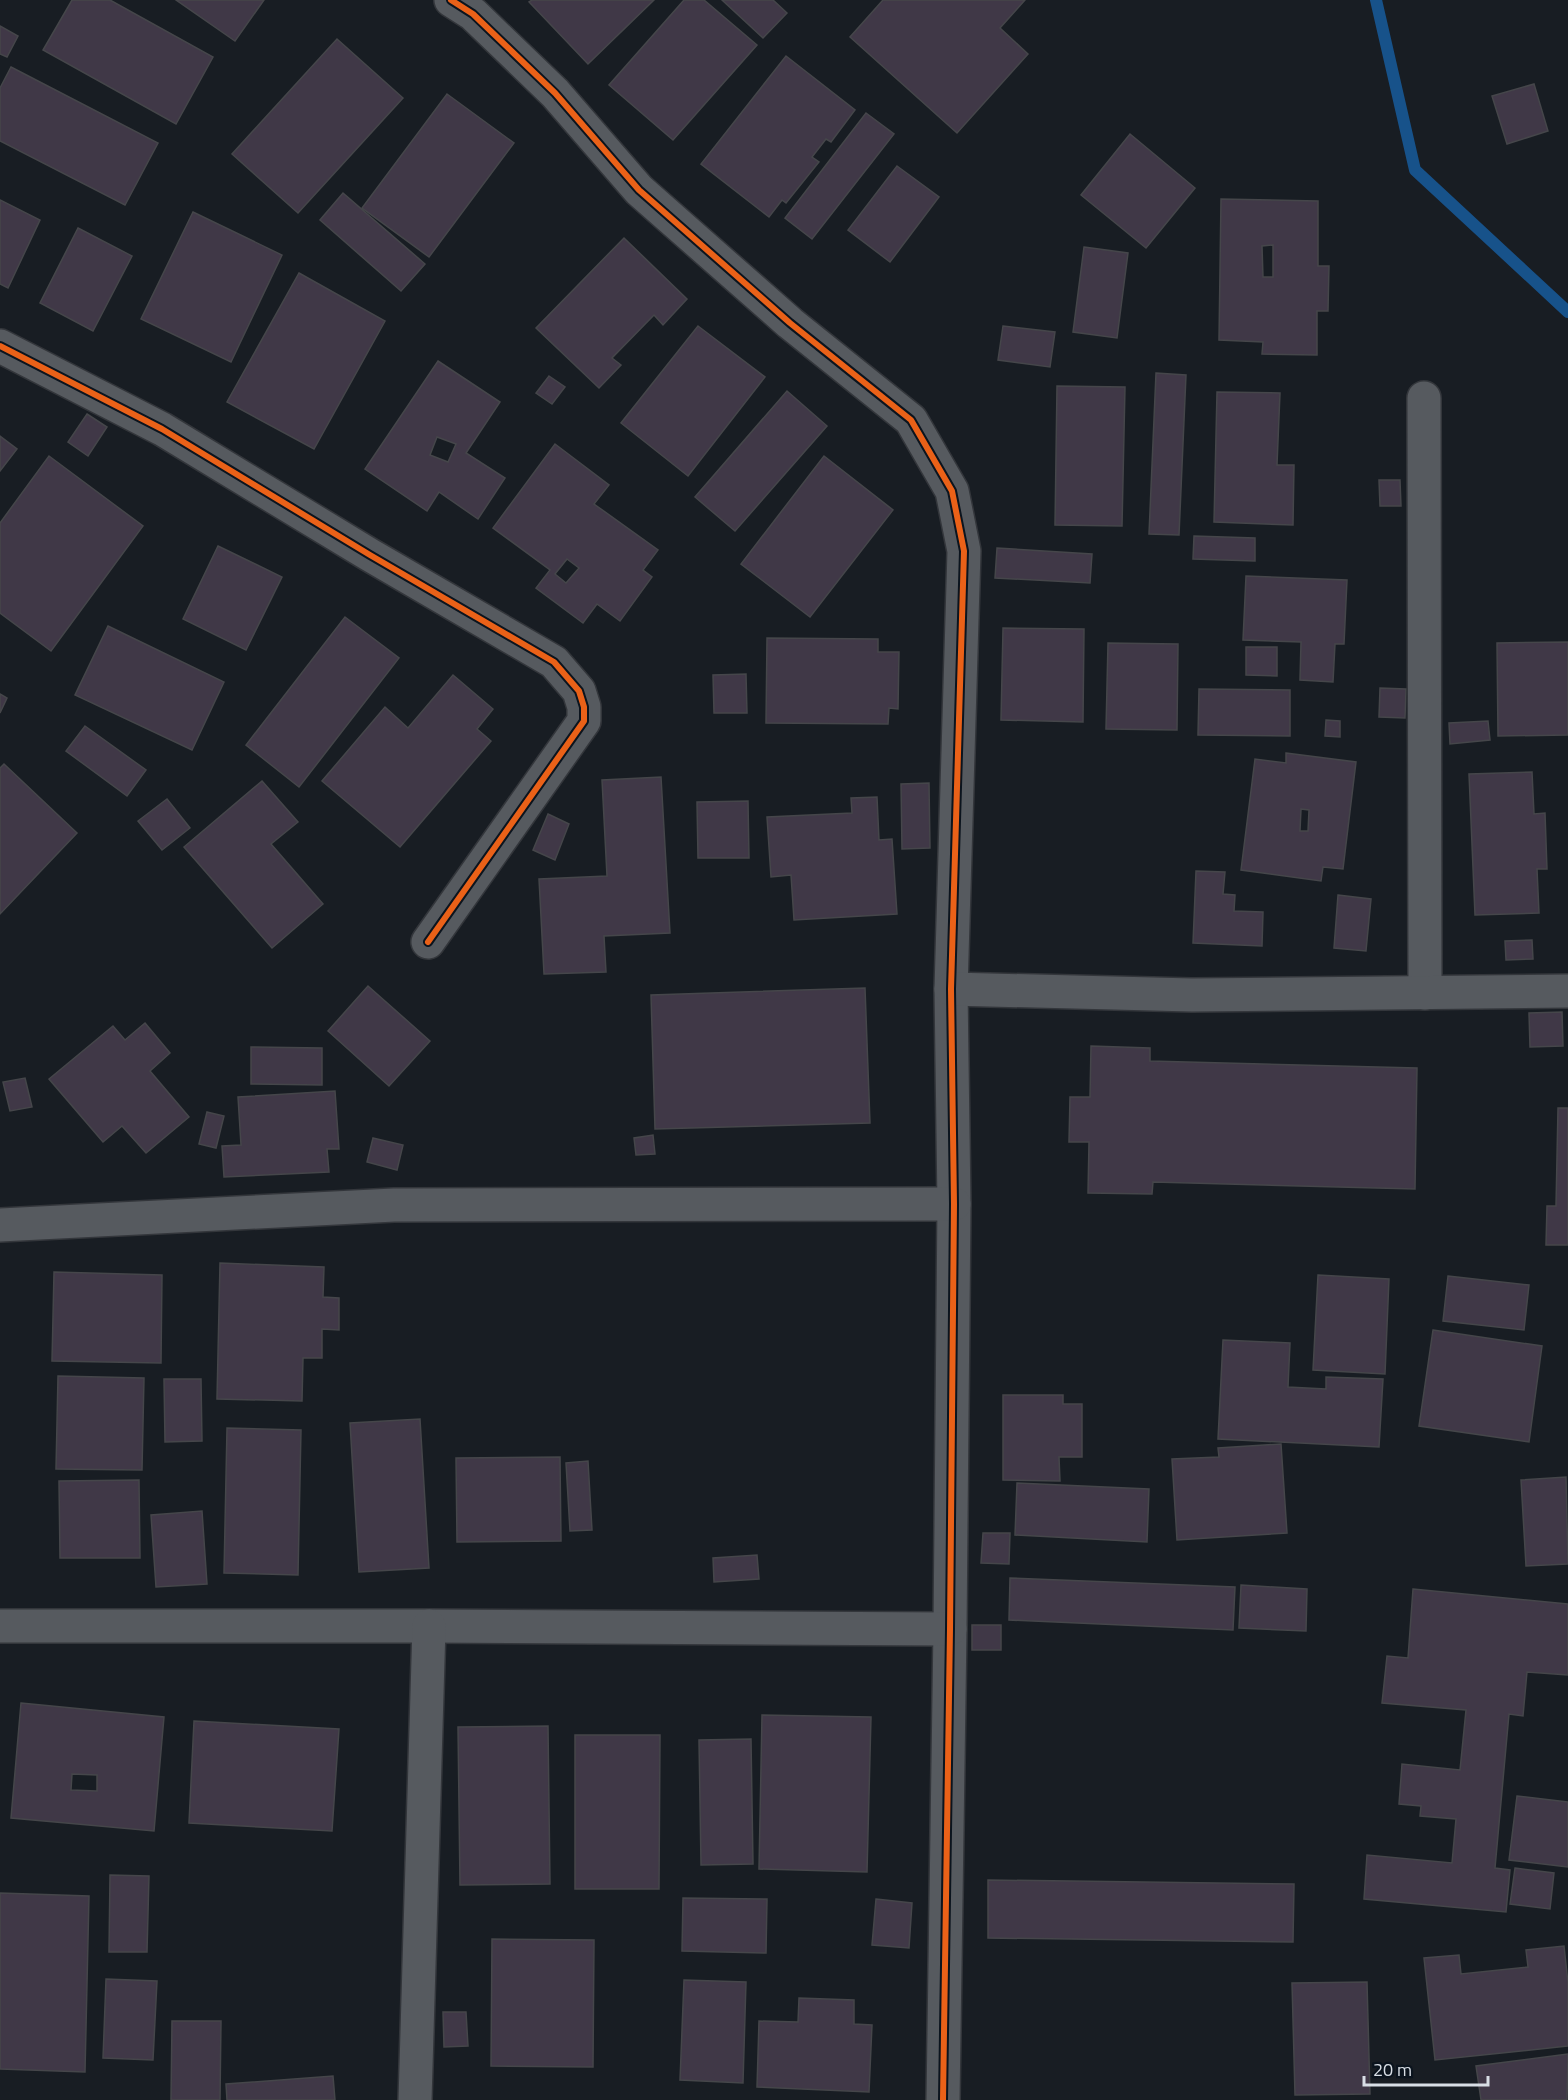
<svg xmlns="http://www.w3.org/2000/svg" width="1568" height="2100" font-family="'Titillium Web',sans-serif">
<rect width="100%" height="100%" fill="#181d23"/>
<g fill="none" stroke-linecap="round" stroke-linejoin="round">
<path stroke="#17528a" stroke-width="12" d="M 1376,0 L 1415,170 L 1568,312"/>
</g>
<g fill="#403847" stroke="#45464a" stroke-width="1.5" fill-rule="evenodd">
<path d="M 72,0 L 110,0 L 213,57 L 176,124 L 43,50 Z"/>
<path d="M 176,0 L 264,0 L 235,41 Z"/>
<path d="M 532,0 L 654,0 L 588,64 L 529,2 Z"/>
<path d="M 684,0 L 704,0 L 757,45 L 673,140 L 609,85 Z"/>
<path d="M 722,0 L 773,0 L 787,13 L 763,38 Z"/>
<path d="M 883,0 L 1025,0 L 1000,28 L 1028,54 L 957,133 L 850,37 Z"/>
<path d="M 0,26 L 18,36 L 7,57 L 0,54 Z"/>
<path d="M 337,39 L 403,98 L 298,213 L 232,154 Z"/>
<path d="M 786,56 L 855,110 L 831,142 L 826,139 L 812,157 L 819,162 L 786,203 L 782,200 L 769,217 L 701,164 Z"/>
<path d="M 11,67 L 158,143 L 125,205 L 0,141 L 0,88 Z"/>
<path d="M 1534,84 L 1548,131 L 1507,144 L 1492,96 Z"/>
<path d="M 447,94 L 514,143 L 429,257 L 362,208 Z"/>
<path d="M 866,113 L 894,134 L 812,239 L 785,218 Z"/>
<path d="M 1130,134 L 1195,188 L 1146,248 L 1081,195 Z"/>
<path d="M 897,166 L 939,197 L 890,262 L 848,230 Z"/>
<path d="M 343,193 L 425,264 L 401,291 L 320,220 Z"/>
<path d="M 1221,199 L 1318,201 L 1318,266 L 1329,266 L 1328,311 L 1317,311 L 1317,355 L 1262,354 L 1263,342 L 1219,340 ZM 1273,245 L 1273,277 L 1263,277 L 1262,246 Z"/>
<path d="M 0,200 L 40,220 L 8,288 L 0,284 Z"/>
<path d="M 193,212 L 282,255 L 231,362 L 141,319 Z"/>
<path d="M 78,228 L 132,256 L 93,331 L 40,303 Z"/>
<path d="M 624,238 L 687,299 L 663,325 L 654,315 L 612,358 L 621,365 L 599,388 L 536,328 Z"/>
<path d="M 1084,247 L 1128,253 L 1117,338 L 1073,332 Z"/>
<path d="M 299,273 L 385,321 L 314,449 L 227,402 Z"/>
<path d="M 698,326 L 765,377 L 688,476 L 621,423 Z"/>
<path d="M 1003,326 L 1055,332 L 1050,367 L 998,360 Z"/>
<path d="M 438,361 L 500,402 L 466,453 L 505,478 L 478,519 L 439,492 L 427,511 L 365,469 ZM 437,437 L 456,444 L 448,462 L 430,455 Z"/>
<path d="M 1156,373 L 1186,375 L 1179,535 L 1149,534 Z"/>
<path d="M 549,376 L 565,387 L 552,404 L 536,393 Z"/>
<path d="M 1057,386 L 1125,387 L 1122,526 L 1055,525 Z"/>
<path d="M 787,391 L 827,426 L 735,531 L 695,497 Z"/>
<path d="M 1217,392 L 1280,393 L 1277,465 L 1294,465 L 1293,525 L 1214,522 Z"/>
<path d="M 87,414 L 107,427 L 88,456 L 68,442 Z"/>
<path d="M 0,436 L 17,449 L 0,471 Z"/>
<path d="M 555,444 L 609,485 L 594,504 L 658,550 L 643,570 L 652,577 L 620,621 L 597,604 L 583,623 L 536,588 L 550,570 L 493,528 ZM 567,559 L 579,568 L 566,583 L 555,574 Z"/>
<path d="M 49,456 L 143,526 L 51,651 L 0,613 L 0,523 Z"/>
<path d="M 824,456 L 893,510 L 810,617 L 741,564 Z"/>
<path d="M 1379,480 L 1400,480 L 1401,506 L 1380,506 Z"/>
<path d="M 1194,536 L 1255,538 L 1255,561 L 1193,559 Z"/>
<path d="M 218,546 L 282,577 L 246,650 L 183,619 Z"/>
<path d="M 997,548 L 1092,554 L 1090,583 L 995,578 Z"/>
<path d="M 1246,576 L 1347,580 L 1344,644 L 1335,644 L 1333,682 L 1300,680 L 1301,642 L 1243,640 Z"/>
<path d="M 345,617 L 399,658 L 299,787 L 246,745 Z"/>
<path d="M 108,626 L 224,682 L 192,750 L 75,695 Z"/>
<path d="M 1003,628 L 1084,629 L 1083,722 L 1001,720 Z"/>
<path d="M 767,638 L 878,639 L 878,652 L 899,652 L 898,709 L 889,708 L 888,724 L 766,723 Z"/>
<path d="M 1568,642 L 1568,735 L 1498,736 L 1497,643 Z"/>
<path d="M 1108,643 L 1178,644 L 1177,730 L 1106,729 Z"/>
<path d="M 1246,647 L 1277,647 L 1277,676 L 1246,675 Z"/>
<path d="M 746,674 L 747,713 L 714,713 L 713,675 Z"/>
<path d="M 453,675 L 493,709 L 477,729 L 491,741 L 400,847 L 322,781 L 385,707 L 408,728 Z"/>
<path d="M 1380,688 L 1406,689 L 1405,718 L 1379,717 Z"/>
<path d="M 1199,689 L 1290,690 L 1290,736 L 1198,735 Z"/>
<path d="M 0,694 L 7,698 L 0,713 Z"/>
<path d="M 1326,720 L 1340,721 L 1340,737 L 1325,736 Z"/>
<path d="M 1488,721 L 1490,740 L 1450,744 L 1449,723 Z"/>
<path d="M 85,726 L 146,770 L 127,796 L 66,751 Z"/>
<path d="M 1286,753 L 1356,762 L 1343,869 L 1323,867 L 1321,881 L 1241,870 L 1255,759 L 1286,763 ZM 1301,809 L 1309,810 L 1308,831 L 1300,831 Z"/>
<path d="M 4,764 L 77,833 L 0,914 L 0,768 Z"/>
<path d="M 1532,772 L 1534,814 L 1545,813 L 1547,869 L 1537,869 L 1539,913 L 1475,915 L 1469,774 Z"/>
<path d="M 661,777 L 670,933 L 604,936 L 606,972 L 544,974 L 539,879 L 607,876 L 602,780 Z"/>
<path d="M 262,781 L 298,822 L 271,844 L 323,904 L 272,948 L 184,847 Z"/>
<path d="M 929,783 L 930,848 L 902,849 L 901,784 Z"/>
<path d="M 877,797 L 879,840 L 892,839 L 897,914 L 794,920 L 791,875 L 771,877 L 767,817 L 852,813 L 851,798 Z"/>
<path d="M 167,799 L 190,828 L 162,850 L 138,821 Z"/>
<path d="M 748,801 L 749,858 L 698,858 L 697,802 Z"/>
<path d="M 548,814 L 569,824 L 555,860 L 533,850 Z"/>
<path d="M 1196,871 L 1225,872 L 1223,894 L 1235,895 L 1234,911 L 1263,912 L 1262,946 L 1193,943 Z"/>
<path d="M 1338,895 L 1371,899 L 1366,951 L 1334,948 Z"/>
<path d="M 1532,940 L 1533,959 L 1506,960 L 1505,941 Z"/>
<path d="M 368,986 L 430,1041 L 389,1086 L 328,1031 Z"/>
<path d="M 865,988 L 870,1123 L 655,1129 L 651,995 Z"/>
<path d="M 1562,1012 L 1563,1046 L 1530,1047 L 1529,1013 Z"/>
<path d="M 145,1023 L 170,1053 L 150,1071 L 189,1117 L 146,1153 L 122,1126 L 103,1142 L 49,1079 L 113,1026 L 125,1040 Z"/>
<path d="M 1091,1046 L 1150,1048 L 1150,1061 L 1417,1068 L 1415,1189 L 1153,1182 L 1152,1194 L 1088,1193 L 1089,1142 L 1069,1142 L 1070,1097 L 1090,1097 Z"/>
<path d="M 251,1047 L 322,1048 L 322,1085 L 251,1084 Z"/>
<path d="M 25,1078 L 32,1107 L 10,1111 L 3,1082 Z"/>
<path d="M 335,1091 L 339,1149 L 327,1149 L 329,1172 L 224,1177 L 222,1146 L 241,1145 L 238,1097 Z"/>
<path d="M 1558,1108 L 1568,1108 L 1568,1245 L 1546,1245 L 1547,1206 L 1556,1206 Z"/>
<path d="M 207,1112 L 224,1116 L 216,1148 L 199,1144 Z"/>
<path d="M 653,1135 L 655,1154 L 636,1155 L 634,1138 Z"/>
<path d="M 373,1138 L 403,1145 L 397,1170 L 367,1162 Z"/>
<path d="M 220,1263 L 324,1267 L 323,1297 L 339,1298 L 339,1330 L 322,1329 L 322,1358 L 303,1358 L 302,1401 L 217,1399 Z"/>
<path d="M 54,1272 L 162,1275 L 161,1363 L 52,1361 Z"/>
<path d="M 1318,1275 L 1389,1279 L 1385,1374 L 1313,1370 Z"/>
<path d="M 1448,1276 L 1529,1285 L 1524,1330 L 1443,1321 Z"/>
<path d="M 1433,1330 L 1542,1346 L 1529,1442 L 1419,1426 Z"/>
<path d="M 1223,1340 L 1290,1343 L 1288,1387 L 1326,1389 L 1326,1377 L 1383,1379 L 1379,1447 L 1218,1439 Z"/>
<path d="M 58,1376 L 144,1378 L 142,1470 L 56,1469 Z"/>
<path d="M 164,1379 L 201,1379 L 202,1441 L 165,1442 Z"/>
<path d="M 1003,1395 L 1063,1395 L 1063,1404 L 1082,1404 L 1082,1457 L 1059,1457 L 1060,1481 L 1003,1480 Z"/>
<path d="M 420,1419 L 429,1568 L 359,1572 L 350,1423 Z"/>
<path d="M 227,1428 L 301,1430 L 298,1575 L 224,1573 Z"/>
<path d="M 1281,1444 L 1287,1533 L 1177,1540 L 1172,1459 L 1219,1457 L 1218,1448 Z"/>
<path d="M 560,1457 L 561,1541 L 457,1542 L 456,1458 Z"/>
<path d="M 588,1461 L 592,1530 L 570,1531 L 566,1463 Z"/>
<path d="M 1566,1477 L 1568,1564 L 1526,1566 L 1521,1480 Z"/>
<path d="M 139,1480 L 140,1558 L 60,1558 L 59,1481 Z"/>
<path d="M 1017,1483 L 1149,1489 L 1147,1542 L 1015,1535 Z"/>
<path d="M 202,1511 L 207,1584 L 156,1587 L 151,1515 Z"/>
<path d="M 983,1533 L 1010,1533 L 1009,1564 L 981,1563 Z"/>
<path d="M 757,1555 L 759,1579 L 714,1582 L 713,1558 Z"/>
<path d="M 1010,1578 L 1235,1587 L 1233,1630 L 1009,1620 Z"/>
<path d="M 1241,1585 L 1307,1589 L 1306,1631 L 1239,1628 Z"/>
<path d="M 1413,1589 L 1568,1604 L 1568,1675 L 1527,1672 L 1523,1716 L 1509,1714 L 1495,1868 L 1510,1870 L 1506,1912 L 1364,1899 L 1367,1855 L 1452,1863 L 1456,1819 L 1420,1816 L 1421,1806 L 1399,1804 L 1402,1764 L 1460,1770 L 1466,1710 L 1382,1703 L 1387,1656 L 1408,1658 Z"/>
<rect x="972" y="1625" width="29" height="25"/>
<path d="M 21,1703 L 164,1717 L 154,1831 L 11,1818 ZM 72,1774 L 97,1775 L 97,1791 L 71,1790 Z"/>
<path d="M 762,1715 L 871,1717 L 867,1872 L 759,1869 Z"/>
<path d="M 194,1721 L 339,1729 L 332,1831 L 189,1823 Z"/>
<path d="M 548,1726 L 550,1884 L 460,1885 L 458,1727 Z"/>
<path d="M 575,1735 L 660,1735 L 659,1889 L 575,1889 Z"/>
<path d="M 751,1739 L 753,1864 L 701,1865 L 699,1740 Z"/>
<path d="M 1517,1796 L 1568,1802 L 1568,1867 L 1509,1860 Z"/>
<path d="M 1515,1868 L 1554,1873 L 1550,1909 L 1510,1904 Z"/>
<path d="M 110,1875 L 149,1876 L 147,1952 L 109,1952 Z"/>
<path d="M 988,1880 L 1294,1884 L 1293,1942 L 988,1938 Z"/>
<path d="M 0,1893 L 89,1896 L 85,2072 L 0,2069 Z"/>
<path d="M 683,1898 L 767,1899 L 766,1953 L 682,1951 Z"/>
<path d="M 876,1899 L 912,1903 L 909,1948 L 872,1945 Z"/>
<path d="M 492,1939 L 594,1940 L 593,2067 L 491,2066 Z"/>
<path d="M 1564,1946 L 1568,1983 L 1568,2046 L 1435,2060 L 1424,1958 L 1459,1955 L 1461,1974 L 1528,1967 L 1526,1950 Z"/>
<path d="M 106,1979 L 157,1981 L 153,2060 L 103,2058 Z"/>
<path d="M 684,1980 L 746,1982 L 743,2083 L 680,2080 Z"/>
<path d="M 1367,1982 L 1370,2094 L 1295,2095 L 1292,1983 Z"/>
<path d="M 799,1998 L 854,2000 L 854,2024 L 872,2025 L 869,2092 L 757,2087 L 759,2021 L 798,2022 Z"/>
<path d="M 443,2012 L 466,2012 L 468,2046 L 444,2047 Z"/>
<path d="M 172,2021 L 221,2021 L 220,2100 L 171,2100 Z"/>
<path d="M 1568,2054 L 1567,2100 L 1481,2100 L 1476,2066 Z"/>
<path d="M 333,2076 L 335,2100 L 227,2100 L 226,2084 Z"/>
</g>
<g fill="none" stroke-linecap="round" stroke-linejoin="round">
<g stroke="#33363b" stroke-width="36">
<g id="minor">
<path d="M 451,0 L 473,14 L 555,93 L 639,190 L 790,323 L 911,420 L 952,491 L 964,551 L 951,989 L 954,1204 L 950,1629 L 943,2100"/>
<path d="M 0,346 L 162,429 L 370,555 L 554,662 L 579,691 L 584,707 L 584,721 L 428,942"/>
<path d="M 1424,398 L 1425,993"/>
<path d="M 951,989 L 1192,995 L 1568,991"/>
<path d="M 0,1225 L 394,1205 L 954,1204"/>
<path d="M 0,1626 L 429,1626 L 950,1629"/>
<path d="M 415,2100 L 429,1626"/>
</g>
</g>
<use href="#minor" stroke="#565a5f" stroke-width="33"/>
<g stroke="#0b141e" stroke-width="10">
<g id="cycleway">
<path d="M 451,0 L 473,14 L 555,93 L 639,190 L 790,323 L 911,420 L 952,491 L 964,551 L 951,989 L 954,1204 L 950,1629 L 943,2100"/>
<path d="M 0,346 L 162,429 L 370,555 L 554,662 L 579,691 L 584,707 L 584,721 L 428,942"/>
</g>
</g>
<use href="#cycleway" stroke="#ea6118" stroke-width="6"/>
</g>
<path d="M1364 2076v9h124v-9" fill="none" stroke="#d8dee5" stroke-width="3"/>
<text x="1373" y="2076" font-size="18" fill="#d8dee5" stroke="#0b141e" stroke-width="4.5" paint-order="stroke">20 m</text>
</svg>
